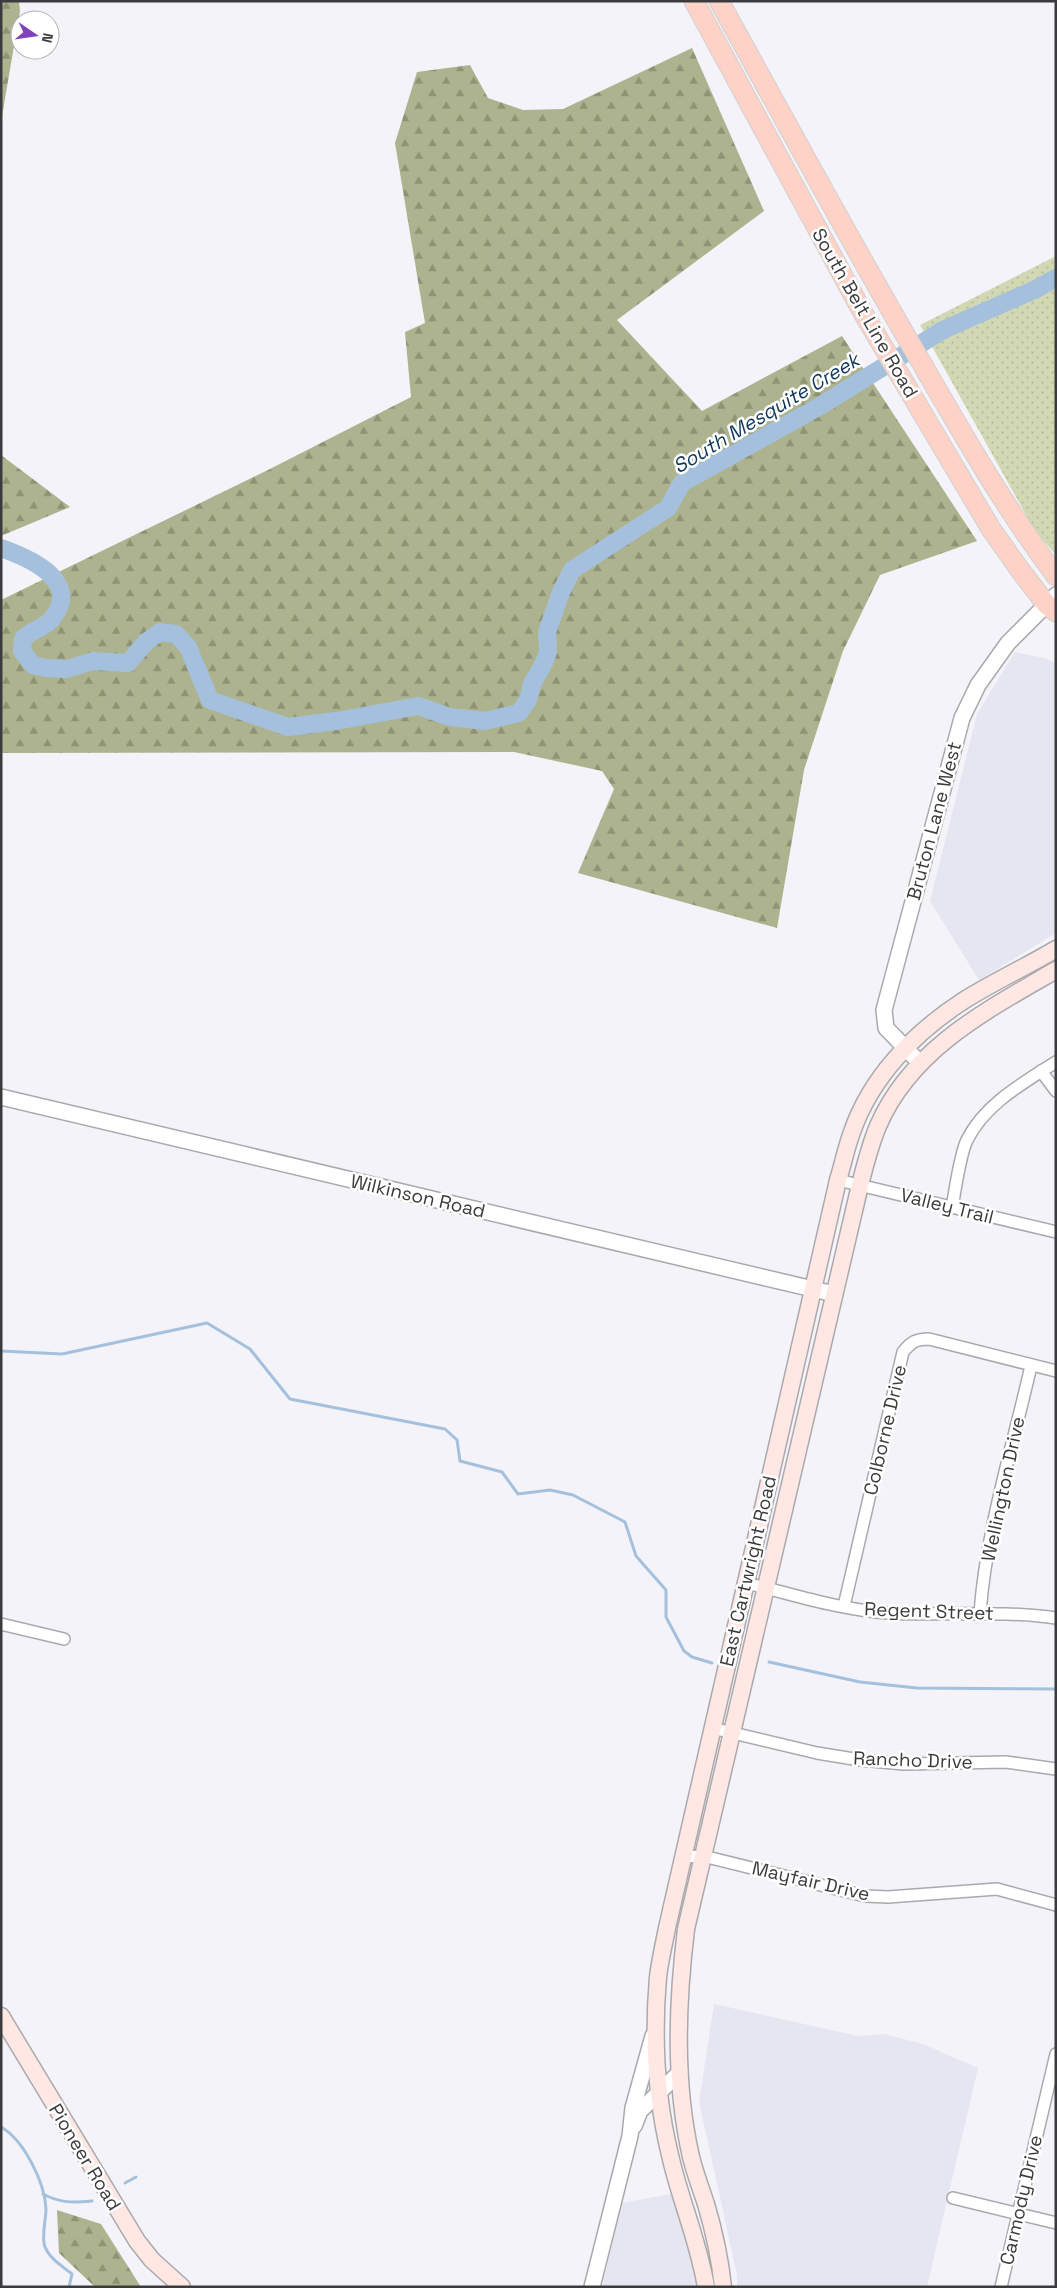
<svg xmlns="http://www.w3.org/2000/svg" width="1057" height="2288" font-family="'Space Grotesk',sans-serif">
<defs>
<pattern id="forest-firs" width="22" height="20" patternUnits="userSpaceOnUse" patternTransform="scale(1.25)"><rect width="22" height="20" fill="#aeb38f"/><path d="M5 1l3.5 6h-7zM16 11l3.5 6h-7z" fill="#8f9376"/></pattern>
<pattern id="park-dots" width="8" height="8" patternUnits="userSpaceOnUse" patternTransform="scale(1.25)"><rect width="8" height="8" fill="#d2d8b4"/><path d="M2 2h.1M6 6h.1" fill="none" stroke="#b5ba9c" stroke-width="1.8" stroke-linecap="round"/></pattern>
</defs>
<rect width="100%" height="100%" fill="#f4f3f9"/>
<g fill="#e6e6f2">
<path d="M 1015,652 L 1044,658 L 1056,663 L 1056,933 L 979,980 L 930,901 L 977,714 Z"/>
<path d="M 714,2004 L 858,2036 L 884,2034 L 923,2044 L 978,2068 L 927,2287 L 737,2287 L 737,2275 L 699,2102 Z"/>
<path d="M 676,2193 L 700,2287 L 602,2287 L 622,2203 Z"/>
</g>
<g fill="url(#forest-firs)">
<path d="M 1,1 L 19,1 L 20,11 L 1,122 Z"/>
<path d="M 692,48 L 764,211 L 617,320 L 702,411 L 842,336 L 977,541 L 880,575 L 843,651 L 804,770 L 777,928 L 578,873 L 614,789 L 602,771 L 514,752 L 1,753 L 1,600 L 266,471 L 411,397 L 405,332 L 425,323 L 395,143 L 417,72 L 470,65 L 488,98 L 523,110 L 563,109 Z"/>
<path d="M 1,455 L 70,507 L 1,536 Z"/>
<path d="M 57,2210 L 101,2224 L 141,2287 L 95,2287 L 59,2253 Z"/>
</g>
<path fill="url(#park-dots)" d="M 1056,256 L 1056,555 L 1035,531 L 920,325 Z"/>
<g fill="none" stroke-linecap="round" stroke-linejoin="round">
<g stroke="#a5c0dc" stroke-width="3">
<path d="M 1,1351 L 62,1354 L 207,1323 L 250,1349 L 290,1399 L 445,1429 L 457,1440 L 460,1461 L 502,1472 L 518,1494 L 550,1490 L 573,1495 L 625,1522 L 636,1556 L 666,1590 L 666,1617 L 684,1651 L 692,1657 L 712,1663"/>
<path d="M 769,1662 L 860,1682 L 917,1688 L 1056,1689"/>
<path d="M 1,2127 C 24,2140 45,2183 46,2209 C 46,2220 41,2237 45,2247 C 50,2259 62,2266 72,2274 L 69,2287"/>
<path d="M 125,2183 L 136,2177"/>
<path d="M 43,2194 C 60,2203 73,2203 92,2201"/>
</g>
<path stroke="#a5c0dc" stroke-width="18" d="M 1,548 C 32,559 83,582 51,620 C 42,629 31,630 23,639 L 22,651 L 33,665 L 46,668 L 67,669 L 93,661 L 128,663 L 146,642 L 160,632 L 176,634 L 188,647 L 210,700 L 288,727 L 336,721 L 418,706 L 450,717 L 485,721 L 519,713 L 528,700 L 532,684 L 544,663 L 548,652 L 547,632 L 561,592 L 572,570 L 668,508 L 682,483 L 820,406 L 943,330 L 1036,289 L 1056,278"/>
<g stroke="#aaa9ae" stroke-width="14">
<g id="minor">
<path d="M 1041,1071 L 1056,1091"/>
<path d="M 838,1180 L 1056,1232"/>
<path d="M 952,1208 C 955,1191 960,1154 967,1140 C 985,1104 1023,1083 1056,1062"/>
<path d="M 746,1583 C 792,1594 840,1610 888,1613 C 944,1616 1000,1610 1056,1618"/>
<path d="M 844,1606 L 903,1352 C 911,1342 916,1339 929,1339 L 1056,1371"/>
<path d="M 980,1613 C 986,1531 1013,1445 1031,1366"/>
<path d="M 1,1624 L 64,1639"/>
<path d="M 712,1728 L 817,1753 L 860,1760 L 904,1764 L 1006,1762 L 1056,1769"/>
<path d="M 684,1857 L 703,1856 L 865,1896 L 888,1897 L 997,1889 L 1056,1905"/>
<path d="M 953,2198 L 1056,2223"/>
<path d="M 1001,2287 L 1056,2054"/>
</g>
</g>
<g stroke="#aaa9ae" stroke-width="18">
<g id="tertiary">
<path d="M 920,1063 L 886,1028 L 884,1010 L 962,718 L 978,685 L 1008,643 L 1056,595"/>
<path d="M 1,1097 L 834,1294"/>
<path d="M 634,2126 L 640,2111 L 680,2072"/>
<path d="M 592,2287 L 630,2136 L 633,2108 L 653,2036"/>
</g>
</g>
<g stroke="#aaa9ae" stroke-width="19">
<g id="secondary">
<path d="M 1,2016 L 137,2241 L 152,2260 L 182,2287"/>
<path d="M 706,2287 C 698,2239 680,2200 670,2155 C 656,2098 653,2035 658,1977 C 660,1960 664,1944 667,1928 L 838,1180 C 843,1164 846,1148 852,1132 C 871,1077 914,1033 963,1001 C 993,982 1026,967 1056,949"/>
<path d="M 723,2287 C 720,2259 714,2231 706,2204 C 701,2189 695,2173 691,2157 C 674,2082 677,2004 686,1929 L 860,1185 C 865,1165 870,1145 878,1126 C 911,1049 987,1010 1056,970"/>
</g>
</g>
<g stroke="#d0d0d0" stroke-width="21">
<g id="primary">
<path d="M 694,1 L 863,313 L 991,529 L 1020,570 L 1046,604 L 1056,612"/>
<path d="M 719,1 C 786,122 851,243 921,362 C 963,435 1005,508 1056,576"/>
</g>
</g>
<use href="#minor" stroke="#fff" stroke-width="11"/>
<use href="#tertiary" stroke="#fff" stroke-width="15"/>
<use href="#secondary" stroke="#ffe8e3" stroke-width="16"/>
<use href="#primary" stroke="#ffd2c7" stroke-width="19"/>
</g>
<g text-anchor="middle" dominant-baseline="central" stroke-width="5" stroke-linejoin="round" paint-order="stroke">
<g font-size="19" fill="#3b3b3d" stroke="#fff">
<text transform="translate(865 313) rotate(60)">South Belt Line Road</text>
<text transform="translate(934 821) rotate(-75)">Bruton Lane West</text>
<text transform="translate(418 1196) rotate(13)">Wilkinson Road</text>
<text transform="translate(947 1206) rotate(14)">Valley Trail</text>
<text transform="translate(885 1430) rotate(-77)">Colborne Drive</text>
<text transform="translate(1003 1489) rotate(-78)">Wellington Drive</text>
<text transform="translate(748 1571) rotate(-77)">East Cartwright Road</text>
<text transform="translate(929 1611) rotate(2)">Regent Street</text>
<text transform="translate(913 1760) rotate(2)">Rancho Drive</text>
<text transform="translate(811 1881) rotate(13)">Mayfair Drive</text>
<text transform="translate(85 2157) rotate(59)">Pioneer Road</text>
<text transform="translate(1021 2200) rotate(-77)">Carmody Drive</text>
</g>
<g font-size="20" font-style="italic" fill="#0e375d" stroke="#fff">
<text transform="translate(766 413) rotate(-31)">South Mesquite Creek</text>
</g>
</g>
<rect width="1057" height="2288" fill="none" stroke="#3b3b3d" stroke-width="5"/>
<g transform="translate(35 35) rotate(103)"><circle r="24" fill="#ffffff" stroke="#b1b1b1"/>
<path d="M0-4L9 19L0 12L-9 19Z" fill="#8042b8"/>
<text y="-8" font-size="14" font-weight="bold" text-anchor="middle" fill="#3b3b3d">N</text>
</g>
</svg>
